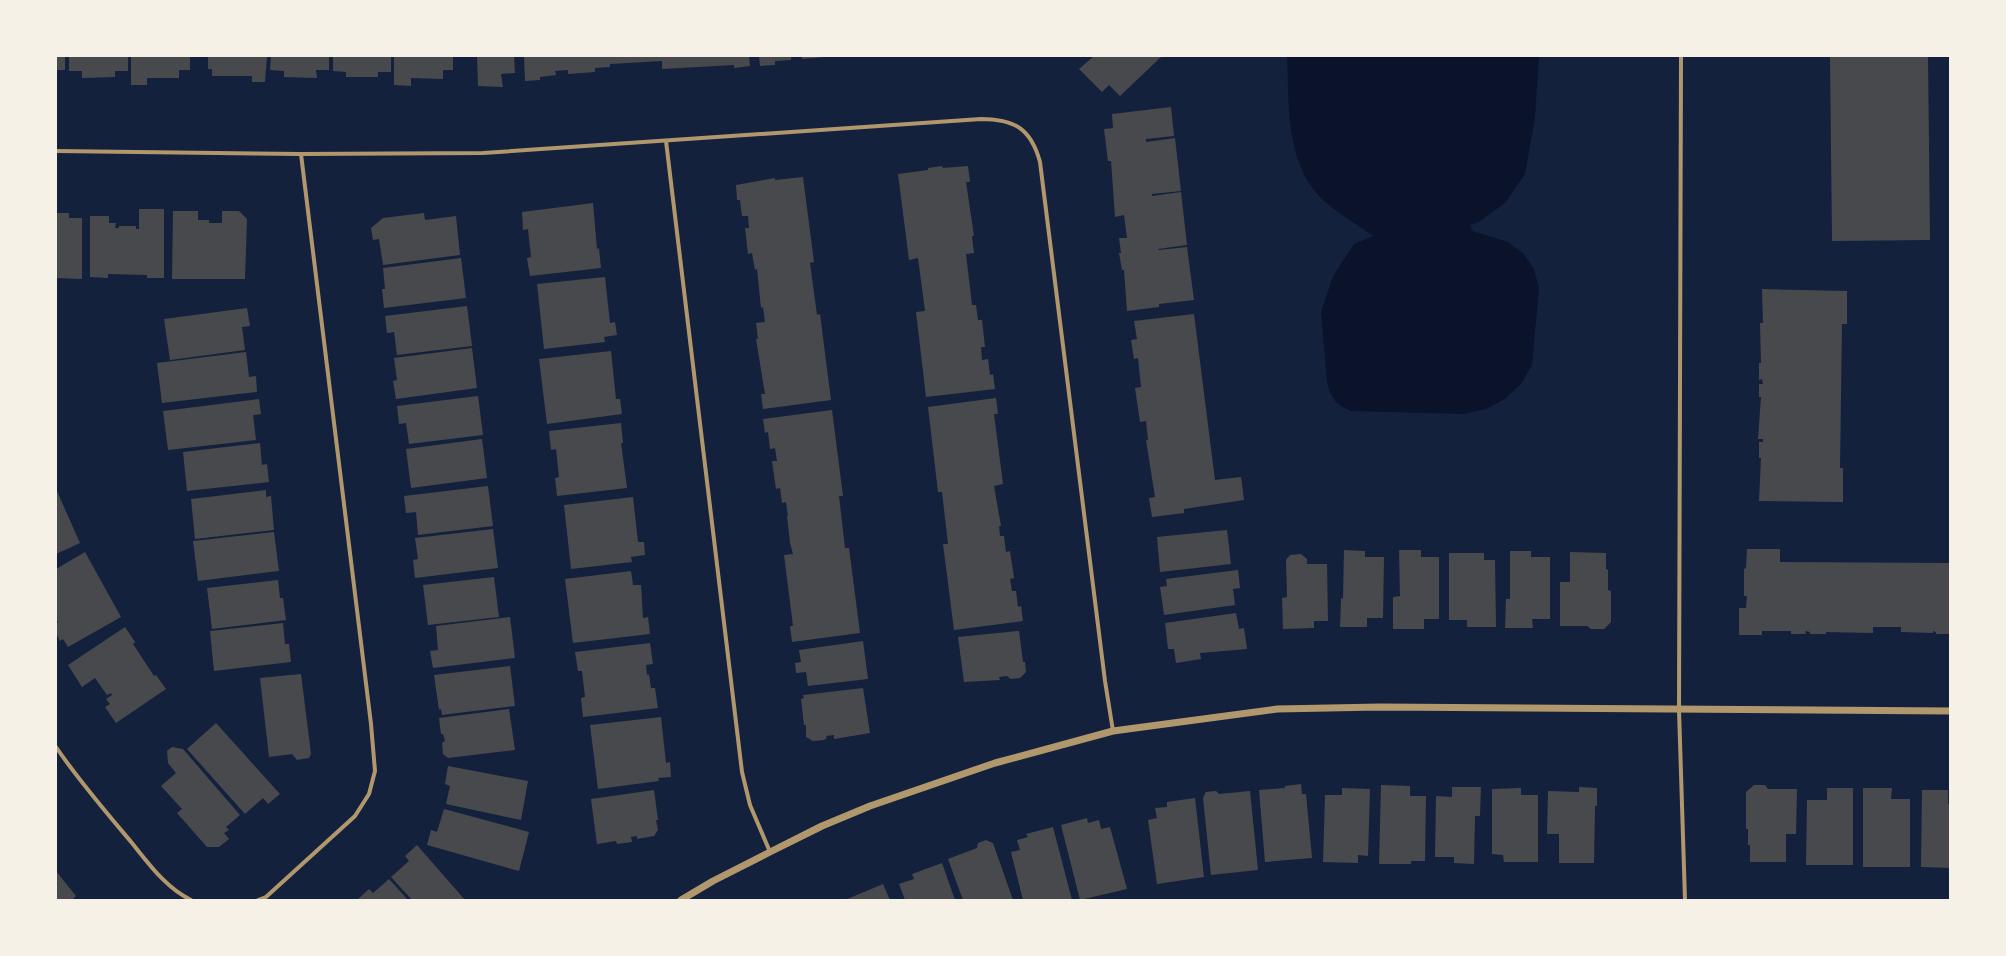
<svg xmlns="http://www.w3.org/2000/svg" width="2006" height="956" font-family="Raleway,sans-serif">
<rect width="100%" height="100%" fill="#14213d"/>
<path fill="#0b132b" d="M 1287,56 L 1539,56 L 1535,118 L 1525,174 L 1505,203 L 1479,222 L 1470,225 L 1473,231 L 1508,242 L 1523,253 L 1534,269 L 1539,288 L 1532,365 L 1521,384 L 1505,399 L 1486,409 L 1464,414 L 1351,411 L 1342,407 L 1335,401 L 1330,392 L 1327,382 L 1321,312 L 1333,276 L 1354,244 L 1373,236 C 1357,224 1332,210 1319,196 C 1285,159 1289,102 1287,56 Z"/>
<g fill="#48494c">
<rect x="56" y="56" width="9" height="14"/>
<path d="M 69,56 L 128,56 L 128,71 L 115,71 L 115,77 L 82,78 L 82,71 L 69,71 Z"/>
<path d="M 131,56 L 190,56 L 190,70 L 179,70 L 179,78 L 147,78 L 147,85 L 131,85 Z"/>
<path d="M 208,56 L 267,56 L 265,82 L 252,82 L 252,76 L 212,76 L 212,69 L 208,69 Z"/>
<path d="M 271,56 L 329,56 L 329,70 L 316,70 L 317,78 L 284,77 L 284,71 L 270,70 Z"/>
<path d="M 333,56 L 391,56 L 391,72 L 378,72 L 378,77 L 346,77 L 346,72 L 333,71 Z"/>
<path d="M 394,56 L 453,56 L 453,70 L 443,70 L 443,79 L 411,78 L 411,86 L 394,85 Z"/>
<path d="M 477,56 L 514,56 L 515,73 L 501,74 L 503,87 L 478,86 Z"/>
<path d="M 524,56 L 749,56 L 750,66 L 734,68 L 734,65 L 662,69 L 662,61 L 610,64 L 610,67 L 595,68 L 595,72 L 568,74 L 568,70 L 555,71 L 556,75 L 540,77 L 540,80 L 525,81 Z"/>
<path d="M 759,56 L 791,56 L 791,60 L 775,61 L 775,65 L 760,66 Z"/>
<path d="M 802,56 L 825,56 L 825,57 L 802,59 Z"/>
<path d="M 1094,56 L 1162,56 L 1120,96 L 1109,85 L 1102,92 L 1079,69 Z"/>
<path d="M 1830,56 L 1928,56 L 1930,240 L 1832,241 Z"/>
<path d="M 1171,107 L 1174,136 L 1146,139 L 1146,142 L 1175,138 L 1181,191 L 1152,194 L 1152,196 L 1181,192 L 1187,245 L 1158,249 L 1159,250 L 1187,247 L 1194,300 L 1159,304 L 1159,307 L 1127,311 L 1124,270 L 1122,270 L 1119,253 L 1121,253 L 1119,238 L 1127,238 L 1124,215 L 1115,217 L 1111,161 L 1108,161 L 1104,129 L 1113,128 L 1112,114 Z"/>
<path d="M 942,166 L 943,168 L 968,166 L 970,182 L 966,182 L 974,236 L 972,236 L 974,253 L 966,254 L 972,305 L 976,305 L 978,320 L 982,320 L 985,347 L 981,347 L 982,360 L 988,359 L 990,375 L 993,374 L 995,389 L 926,397 L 916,312 L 925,311 L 918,258 L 909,260 L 898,174 L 928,170 L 928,168 Z"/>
<path d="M 803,177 L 814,262 L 810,263 L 817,315 L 820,314 L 831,400 L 763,409 L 761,394 L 765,394 L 756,339 L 758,339 L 756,323 L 765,322 L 763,307 L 761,308 L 757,269 L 755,270 L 752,253 L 748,254 L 745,228 L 749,228 L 748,216 L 742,216 L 740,200 L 737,200 L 736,185 L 775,178 L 775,180 Z"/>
<path d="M 593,203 L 597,249 L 599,248 L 601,268 L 530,276 L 527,258 L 531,257 L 528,229 L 523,230 L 522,212 Z"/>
<path d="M 139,209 L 164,209 L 164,278 L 147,278 L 147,275 L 108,274 L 108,278 L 90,277 L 90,216 L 109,216 L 109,223 L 116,223 L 115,228 L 119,228 L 119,226 L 136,226 L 136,229 L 139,229 Z"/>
<path d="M 173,211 L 198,211 L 198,220 L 209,220 L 209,223 L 222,223 L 222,211 L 239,211 L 247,219 L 245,279 L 172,279 Z"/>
<path d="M 57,213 L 69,213 L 69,218 L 82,218 L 82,279 L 56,278 Z"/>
<path d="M 424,213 L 425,220 L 456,216 L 460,255 L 383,265 L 379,239 L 373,240 L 371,228 L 383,218 Z"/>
<path d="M 461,258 L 466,298 L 384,308 L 382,289 L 385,289 L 383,268 Z"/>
<path d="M 605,277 L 610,323 L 615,322 L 617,335 L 604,337 L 605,342 L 544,349 L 537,284 Z"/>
<path d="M 1762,289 L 1847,291 L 1847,324 L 1842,324 L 1840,468 L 1843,468 L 1843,502 L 1759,501 L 1761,458 L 1759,458 L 1759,442 L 1763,442 L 1763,439 L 1758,439 L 1761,397 L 1759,397 L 1759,384 L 1763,384 L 1762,379 L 1759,380 L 1759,363 L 1761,363 L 1760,323 L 1763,323 Z"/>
<path d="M 467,306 L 472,346 L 397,355 L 394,332 L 387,333 L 385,316 Z"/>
<path d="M 247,308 L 250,326 L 242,327 L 245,350 L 170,360 L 164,319 Z"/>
<path d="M 1194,314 L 1215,480 L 1241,477 L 1244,500 L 1184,509 L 1184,513 L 1152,517 L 1149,498 L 1155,497 L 1146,440 L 1148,440 L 1146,421 L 1140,422 L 1135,388 L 1141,387 L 1138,358 L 1134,359 L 1131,340 L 1137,339 L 1134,321 Z"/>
<path d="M 472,348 L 477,388 L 396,399 L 393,381 L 397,380 L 394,358 Z"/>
<path d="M 611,351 L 616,399 L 620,399 L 622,414 L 547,424 L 539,359 Z"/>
<path d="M 246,352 L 249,377 L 256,376 L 257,392 L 162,403 L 157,363 Z"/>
<path d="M 478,396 L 483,435 L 409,444 L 406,423 L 399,424 L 397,406 Z"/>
<path d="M 996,398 L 998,414 L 994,414 L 1003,484 L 994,486 L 1001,526 L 999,526 L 1000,536 L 1004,536 L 1006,552 L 1010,551 L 1014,578 L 1010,579 L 1012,591 L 1016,591 L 1018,607 L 1021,606 L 1023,621 L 954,630 L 943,544 L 948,544 L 942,492 L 938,492 L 928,407 Z"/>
<path d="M 259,399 L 261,414 L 253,415 L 256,440 L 168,450 L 163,411 Z"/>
<path d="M 832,410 L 843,496 L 839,496 L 845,548 L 849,548 L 860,633 L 792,642 L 790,626 L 793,626 L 784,555 L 793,554 L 790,543 L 787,516 L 788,516 L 786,502 L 782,503 L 780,488 L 776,489 L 772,461 L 777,461 L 775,448 L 770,449 L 768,432 L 765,433 L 763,419 Z"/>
<path d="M 621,423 L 623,443 L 621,443 L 627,488 L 557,496 L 555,478 L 559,477 L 556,449 L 551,450 L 549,431 Z"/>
<path d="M 482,439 L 487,478 L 411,488 L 406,449 Z"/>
<path d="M 260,443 L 262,465 L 267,464 L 269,482 L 187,491 L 183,452 Z"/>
<path d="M 488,486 L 493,526 L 418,535 L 416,512 L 406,513 L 404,496 Z"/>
<path d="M 56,489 L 80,543 L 56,554 Z"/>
<path d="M 266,490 L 266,497 L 271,496 L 274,530 L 195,539 L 191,499 Z"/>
<path d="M 633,497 L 638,542 L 644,542 L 645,555 L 631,557 L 632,562 L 571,569 L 564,505 Z"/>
<path d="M 493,529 L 498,568 L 415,578 L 413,560 L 418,559 L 415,538 Z"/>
<path d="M 1227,530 L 1231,564 L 1160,572 L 1157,537 Z"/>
<path d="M 274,532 L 279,571 L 198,581 L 193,541 Z"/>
<path d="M 1747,549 L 1780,549 L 1780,562 L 1950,563 L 1950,634 L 1936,634 L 1936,632 L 1933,631 L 1933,633 L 1901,632 L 1901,627 L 1873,627 L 1873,633 L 1826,632 L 1826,634 L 1810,634 L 1810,632 L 1805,631 L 1806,634 L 1791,634 L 1791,631 L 1762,631 L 1762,635 L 1739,635 L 1739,608 L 1746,608 L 1747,596 L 1744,596 L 1744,569 L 1746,568 Z"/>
<path d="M 1344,550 L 1365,551 L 1365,557 L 1384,557 L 1383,618 L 1367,618 L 1367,627 L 1340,627 L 1341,598 L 1343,599 Z"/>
<path d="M 1399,550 L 1421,550 L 1421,557 L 1439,557 L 1439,619 L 1424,619 L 1424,629 L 1393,629 L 1393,597 L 1400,596 Z"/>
<path d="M 1510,551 L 1531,551 L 1531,557 L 1550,557 L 1550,619 L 1532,619 L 1533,628 L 1505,628 L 1506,599 L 1510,599 Z"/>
<path d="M 85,552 L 121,617 L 68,647 L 63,639 L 60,641 L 56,633 L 56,624 L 58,622 L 56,618 L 56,569 Z"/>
<path d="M 1570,552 L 1606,553 L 1606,570 L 1608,569 L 1608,590 L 1611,591 L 1611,622 L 1604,629 L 1591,629 L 1587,626 L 1560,626 L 1560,582 L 1570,582 Z"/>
<path d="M 1449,553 L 1484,553 L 1484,560 L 1495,560 L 1496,627 L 1467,627 L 1467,620 L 1449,620 Z"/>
<path d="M 1301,554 L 1307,559 L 1307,564 L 1327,564 L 1328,621 L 1314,621 L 1314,628 L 1283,629 L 1282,598 L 1287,597 L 1286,560 L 1290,555 Z"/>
<path d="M 1238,570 L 1240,588 L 1233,589 L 1235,605 L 1164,615 L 1160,587 L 1167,586 L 1166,579 Z"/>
<path d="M 631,571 L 633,585 L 641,585 L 643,618 L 648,617 L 650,634 L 573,643 L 565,579 Z"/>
<path d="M 494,577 L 499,617 L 428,625 L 423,585 Z"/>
<path d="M 278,580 L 280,598 L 283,598 L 286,620 L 212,629 L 207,588 Z"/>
<path d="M 1236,613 L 1239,629 L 1244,628 L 1247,649 L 1200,653 L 1201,659 L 1176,663 L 1174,649 L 1168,649 L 1165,623 Z"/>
<path d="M 510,617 L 515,658 L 433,668 L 430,651 L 438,650 L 436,626 Z"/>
<path d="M 283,623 L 285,644 L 289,644 L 291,662 L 214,671 L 210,631 Z"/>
<path d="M 125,627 L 135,642 L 133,644 L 154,676 L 156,675 L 166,689 L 116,723 L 105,707 L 110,704 L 106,699 L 112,695 L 111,693 L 107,695 L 95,678 L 82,687 L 68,665 Z"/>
<path d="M 1019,631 L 1023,662 L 1025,662 L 1026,672 L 1020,678 L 1011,679 L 1007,676 L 999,677 L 1000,680 L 964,682 L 958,637 Z"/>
<path d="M 863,641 L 868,679 L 808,686 L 806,672 L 796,673 L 795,663 L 801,662 L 799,650 Z"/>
<path d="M 650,643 L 653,664 L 646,665 L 647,675 L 649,674 L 651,688 L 655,688 L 658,708 L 583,717 L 581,698 L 585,697 L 582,671 L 578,671 L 575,652 Z"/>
<path d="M 510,666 L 515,706 L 442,715 L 441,709 L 439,710 L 434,675 Z"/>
<path d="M 301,674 L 311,754 L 309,758 L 297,760 L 292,754 L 269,757 L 260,678 Z"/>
<path d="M 863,688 L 870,733 L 834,739 L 834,735 L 826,736 L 827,738 L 824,740 L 813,741 L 806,737 L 806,725 L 804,725 L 801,699 L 804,698 L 803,695 Z"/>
<path d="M 509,709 L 515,750 L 448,758 L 443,754 L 442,743 L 445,741 L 443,734 L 441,734 L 439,718 Z"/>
<path d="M 661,717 L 666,763 L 670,762 L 671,777 L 658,778 L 659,781 L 598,789 L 590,725 Z"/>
<path d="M 216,723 L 280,794 L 268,804 L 263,798 L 245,814 L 187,749 Z"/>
<path d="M 172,747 L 183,749 L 240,815 L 226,827 L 229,830 L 224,833 L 229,839 L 219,847 L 207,847 L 177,813 L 182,809 L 161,786 L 176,773 L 168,763 L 167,751 Z"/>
<path d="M 448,766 L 528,781 L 521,820 L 446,804 L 450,786 L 445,784 Z"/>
<path d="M 1301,784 L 1302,794 L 1306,794 L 1312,858 L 1265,862 L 1259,790 L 1285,788 L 1285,786 Z"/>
<path d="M 1381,785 L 1410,786 L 1410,796 L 1426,796 L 1425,861 L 1411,861 L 1411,864 L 1379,864 Z"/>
<path d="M 1754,785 L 1765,785 L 1768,789 L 1797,789 L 1796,834 L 1786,834 L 1786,862 L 1750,862 L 1750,845 L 1748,845 L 1748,829 L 1746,829 L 1746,792 Z"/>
<path d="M 1452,787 L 1481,787 L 1480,816 L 1475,816 L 1474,864 L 1454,863 L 1454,857 L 1435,857 L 1436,796 L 1452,797 Z"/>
<path d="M 1579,787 L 1597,788 L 1597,806 L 1595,806 L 1594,863 L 1559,863 L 1559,834 L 1547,834 L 1548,791 L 1579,792 Z"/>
<path d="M 1342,788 L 1370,789 L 1368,856 L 1358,855 L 1358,863 L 1323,862 L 1325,795 L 1342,795 Z"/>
<path d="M 1521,788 L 1521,795 L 1538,795 L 1538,862 L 1504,862 L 1503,855 L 1492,854 L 1492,789 Z"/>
<path d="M 1827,788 L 1853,788 L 1853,865 L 1806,865 L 1807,800 L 1827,800 Z"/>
<path d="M 1863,788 L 1892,788 L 1891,799 L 1910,799 L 1910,867 L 1863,867 Z"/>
<path d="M 654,790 L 658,820 L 656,820 L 658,830 L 654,836 L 637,839 L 637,836 L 631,837 L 632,842 L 617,844 L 616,841 L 597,844 L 591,799 Z"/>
<path d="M 1922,790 L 1948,790 L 1948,804 L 1950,804 L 1950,868 L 1921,867 Z"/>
<path d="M 1216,791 L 1219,794 L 1250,791 L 1258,870 L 1211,875 L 1203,798 L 1206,792 Z"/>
<path d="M 1195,798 L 1204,877 L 1157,884 L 1148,820 L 1157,818 L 1155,808 L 1167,807 L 1167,802 Z"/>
<path d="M 444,809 L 529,832 L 519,871 L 427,845 L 431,830 L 437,832 Z"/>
<path d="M 1087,818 L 1088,823 L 1099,820 L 1101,829 L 1110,827 L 1127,889 L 1080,900 L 1061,825 Z"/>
<path d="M 1053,827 L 1072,900 L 1023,900 L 1011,852 L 1020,850 L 1017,840 L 1028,837 L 1026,834 Z"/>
<path d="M 986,840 L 993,843 L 1013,900 L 963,900 L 948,859 L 977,848 L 978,843 Z"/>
<path d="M 417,845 L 465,900 L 412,900 L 391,877 L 409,861 L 405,856 Z"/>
<path d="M 942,863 L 955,900 L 905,900 L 899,884 L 914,879 L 912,874 Z"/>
<path d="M 56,871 L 76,896 L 72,900 L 56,900 Z"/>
<path d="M 389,879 L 408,900 L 357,900 L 369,889 L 373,893 Z"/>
<path d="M 883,884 L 890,900 L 845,900 Z"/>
</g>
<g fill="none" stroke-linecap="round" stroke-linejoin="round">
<g stroke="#b1986c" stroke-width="4">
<path d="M 1681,56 L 1679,710 L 1685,900"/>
<path d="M 666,141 L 742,772 L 750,805 L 770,852"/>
<path d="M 56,151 L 301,154 L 483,153 L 981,119 C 1015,119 1031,129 1040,162 L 1105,681 L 1113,731"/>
<path d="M 56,747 C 79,781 106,812 132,843 C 149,864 166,888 191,900"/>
<path d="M 258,900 L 266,897 L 355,816 L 369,794 L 375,771 L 371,724 L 301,154"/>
</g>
<path stroke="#b1986c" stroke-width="7" d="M 681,900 L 713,881 L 770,852 L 822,826 L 870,806 L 995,763 L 1113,731 L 1277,709 L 1380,707 L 1950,711"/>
</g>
<rect width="2006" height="956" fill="none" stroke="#f6f1e7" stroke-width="114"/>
</svg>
